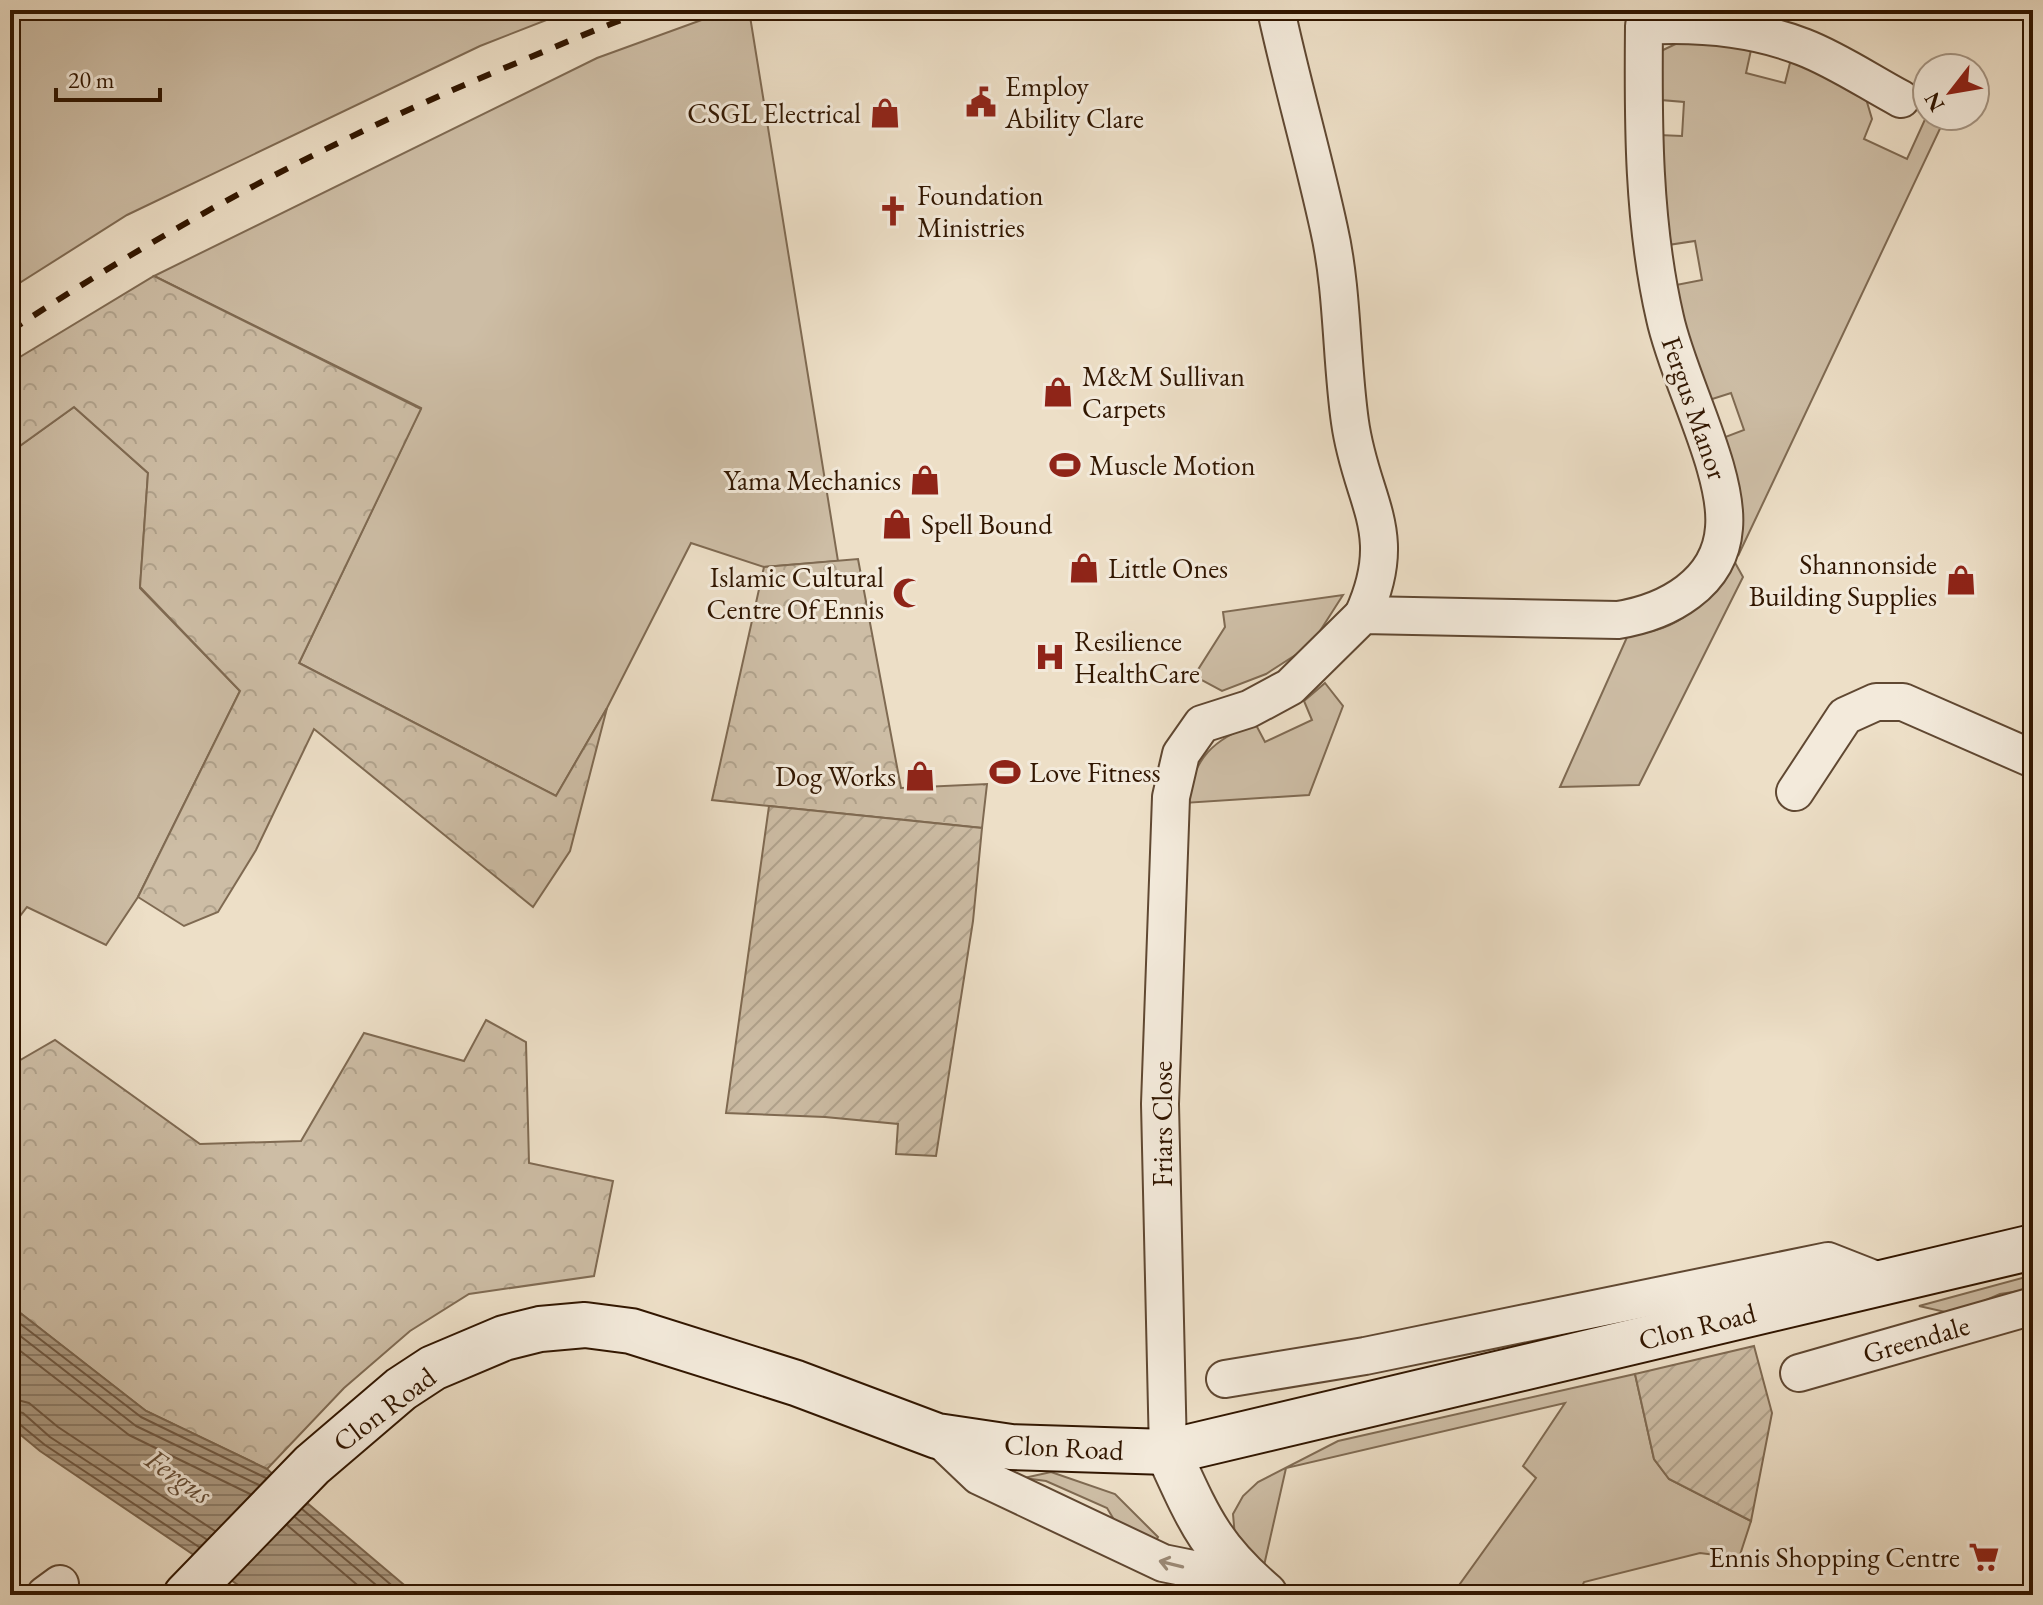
<svg xmlns="http://www.w3.org/2000/svg" width="2043" height="1605" font-family="'EB Garamond',serif">
<defs>
<pattern id="forest-crowns" width="20" height="18" patternUnits="userSpaceOnUse" patternTransform="scale(2)"><rect width="20" height="18" fill="#cdbda5"/><path d="M2 6a3 3 0 1 1 6 0M12 15a3 3 0 1 1 6 0" fill="none" stroke="#b0a28c"/></pattern>
<pattern id="garden-furrows" width="10" height="10" patternUnits="userSpaceOnUse" patternTransform="scale(2)"><rect width="10" height="10" fill="#cdbda5"/><path d="M-1 1l2-2M0 10L10 0M9 11l2-2" fill="none" stroke="#b0a28c"/></pattern>
<pattern id="water-rules" width="6" height="5" patternUnits="userSpaceOnUse" patternTransform="scale(2)"><rect width="6" height="5" fill="#ad9b83"/><path d="M0 2.5h6" fill="none" stroke="#8d7d69"/></pattern>
</defs>
<rect width="100%" height="100%" fill="#eddfc7"/>
<filter id="stains"><feTurbulence type="fractalNoise" baseFrequency=".0025" numOctaves="4"/><feColorMatrix values="0 0 0 0 .2 0 0 0 0 .09 0 0 0 0 .02 0 0 0 .5 -.17"/></filter>
<radialGradient id="worn" r=".72"><stop offset=".6" stop-color="#630" stop-opacity="0"/><stop offset="1" stop-color="#630" stop-opacity=".3"/></radialGradient>
<g fill="#cdbda5" stroke="#7f6a52" stroke-width="2">
<path d="M 10,10 L 572,10 L 480,46 L 127,215 L 10,289 Z"/>
<path d="M 729,10 L 749,10 L 838,561 L 764,567 L 691,543 L 607,708 L 556,796 L 299,663 L 421,408 L 154,276 L 597,58 Z"/>
<path d="M 1686,39 L 1751,50 L 1746,73 L 1785,83 L 1791,59 L 1864,92 L 1872,119 L 1864,139 L 1907,159 L 1927,115 L 1946,116 L 1738,556 L 1737,493 L 1720,439 L 1744,430 L 1731,393 L 1706,401 L 1697,380 L 1676,285 L 1702,280 L 1695,241 L 1668,245 L 1659,135 L 1682,136 L 1684,102 L 1661,100 L 1661,51 Z"/>
<path d="M 74,407 L 148,473 L 140,588 L 240,691 L 138,897 L 106,945 L 27,907 L 10,929 L 10,453 Z"/>
<path d="M 1733,559 L 1743,577 L 1639,785 L 1560,787 L 1628,635 C 1684,631 1704,603 1733,559 Z"/>
<path d="M 1343,595 L 1311,645 L 1266,674 L 1222,691 L 1194,676 L 1225,627 L 1223,612 Z"/>
<path d="M 1325,683 L 1343,706 L 1309,795 L 1184,803 C 1197,755 1211,742 1255,723 L 1265,742 L 1312,720 L 1304,701 Z"/>
<path d="M 2033,1275 L 2033,1289 L 2000,1294 L 1954,1314 L 1919,1306 Z"/>
<path d="M 1635,1374 L 1654,1459 L 1669,1479 L 1751,1521 L 1739,1558 L 1700,1553 L 1584,1582 L 1578,1595 L 1452,1595 L 1536,1478 L 1523,1466 L 1565,1403 L 1286,1468 L 1263,1570 L 1235,1537 L 1233,1514 L 1243,1496 L 1258,1482 L 1338,1441 Z"/>
<path d="M 1051,1472 L 1115,1494 L 1158,1537 L 1155,1543 L 1116,1523 L 1107,1508 L 1046,1481 L 1024,1478 Z"/>
</g>
<g fill="url(#forest-crowns)" stroke="#7f6a52" stroke-width="2">
<path d="M 154,276 L 421,409 L 299,663 L 556,796 L 607,708 L 570,851 L 533,907 L 314,729 L 256,850 L 218,912 L 184,926 L 138,897 L 240,691 L 140,587 L 148,473 L 74,407 L 10,453 L 10,363 Z"/>
<path d="M 858,559 L 901,788 L 987,784 L 982,828 L 712,800 L 764,567 Z"/>
<path d="M 486,1020 L 526,1042 L 529,1163 L 613,1181 L 594,1276 L 469,1294 L 410,1331 L 344,1388 L 267,1469 L 146,1411 L 10,1305 L 10,1066 L 55,1040 L 200,1144 L 301,1141 L 364,1033 L 464,1061 Z"/>
</g>
<g fill="url(#garden-furrows)" stroke="#7f6a52" stroke-width="2">
<path d="M 769,806 L 982,828 L 973,921 L 936,1156 L 896,1154 L 898,1124 L 825,1117 L 726,1113 Z"/>
<path d="M 1754,1346 L 1772,1413 L 1751,1521 L 1669,1479 L 1654,1459 L 1635,1374 Z"/>
</g>
<path fill="url(#water-rules)" stroke="#7b664f" stroke-width="2" d="M 10,1305 L 146,1411 L 267,1469 L 416,1595 L 253,1595 L 40,1451 L 10,1426 Z"/>
<g fill="none" stroke-linecap="round" stroke-linejoin="round">
<g stroke="#6f5842" stroke-width="2">
<path d="M 10,1316 L 141,1417 L 266,1478"/>
<path d="M 10,1328 L 136,1426 L 259,1485"/>
<path d="M 10,1343 L 129,1435 L 250,1494"/>
<path d="M 10,1398 L 29,1403 L 58,1427 L 215,1531"/>
<path d="M 10,1410 L 23,1413 L 50,1437 L 206,1539"/>
<path d="M 10,1421 L 17,1422 L 45,1445 L 199,1547"/>
<path d="M 302,1509 L 403,1595"/>
<path d="M 295,1517 L 388,1595"/>
<path d="M 287,1525 L 369,1595"/>
</g>
<g stroke="#604832" stroke-width="40">
<g id="minor">
<path d="M 1276,10 C 1292,84 1313,155 1329,229 C 1343,291 1341,359 1350,422 C 1361,502 1401,531 1363,615"/>
<path d="M 1795,792 L 1845,716 L 1876,702 L 1903,702 L 2033,759"/>
<path d="M 1799,1373 L 2033,1306"/>
<path d="M 1225,1379 L 1365,1356 L 1828,1261 L 1879,1281"/>
<path d="M 937,1436 L 979,1476 L 1163,1563 L 1247,1580"/>
<path d="M 1168,1452 L 1160,1104 L 1171,797 L 1181,754 L 1202,724 L 1249,709 L 1290,687 L 1363,615 L 1618,620 C 1667,612 1720,584 1724,528 C 1729,471 1678,379 1665,318 C 1643,223 1643,123 1644,26 C 1696,23 1754,28 1803,47 C 1837,60 1869,82 1901,99"/>
<path d="M 45,1595 L 60,1584"/>
</g>
</g>
<g stroke="#604832" stroke-width="48">
<path id="tertiary" d="M 1168,1452 C 1198,1517 1209,1547 1265,1595"/>
</g>
<g stroke="#311600" stroke-width="48">
<path id="secondary" d="M 186,1595 L 312,1465 L 401,1389 L 433,1368 L 504,1338 L 540,1329 L 585,1325 L 631,1331 L 796,1383 L 937,1436 L 1011,1447 L 1168,1452 L 2033,1247"/>
</g>
<use href="#minor" stroke="#f3eadb" stroke-width="36"/>
<use href="#tertiary" stroke="#f3eadb" stroke-width="44"/>
<use href="#secondary" stroke="#f3eadb" stroke-width="44"/>
<path stroke="#311600" stroke-width="6" stroke-dasharray="14 14" stroke-linecap="butt" d="M 10,331 C 167,227 329,141 502,69 C 551,49 599,27 649,10"/>
</g>
<defs><path id="oneway-shaft" d="M-6 0H5M1.5-3L5.5 0L1.5 3" fill="none" stroke-width="1.6" stroke-linecap="round" stroke-linejoin="round" transform="scale(2)"/></defs>
<use stroke="#9c8b78" href="#oneway-shaft" transform="translate(1171 1564) rotate(-166)"/>
<defs>
<g id="civic-bare" transform="scale(2.4)"><path d="M-.6-6.5H3V-4.5H.6V-3L4-1V1h2V6H-6V1h2V-1L-.6-3ZM-1.2 2.5V6h2.4V2.5Z" fill="#8f2418" stroke="#f3eadb" stroke-width="2.5" paint-order="stroke"/></g>
<g id="shop-bare" transform="scale(2.4)"><path d="M-5-2.5h2.3a2.7 3.5 0 0 1 5.4 0H5L5.5 6h-11ZM-1.5-2.5h3a1.5 2.3 0 0 0-3 0Z" fill="#8f2418" stroke="#f3eadb" stroke-width="2.5" paint-order="stroke"/></g>
<g id="church-bare" transform="scale(2.4)"><path d="M-1.2-6h2.4v3.5h3.3v2.4h-3.3V6h-2.4V-.1h-3.3v-2.4h3.3Z" fill="#8f2418" stroke="#f3eadb" stroke-width="2.5" paint-order="stroke"/></g>
<g id="stadium-bare" transform="scale(2.4)"><path d="M0-5a6.5 5 0 1 0 0 10a6.5 5 0 1 0 0-10ZM-3.5-1.8h7v3.6h-7Z" fill="#8f2418" stroke="#f3eadb" stroke-width="2.5" paint-order="stroke"/></g>
<g id="mosque-bare" transform="scale(2.4)"><path d="M3.5-4.9A6 6 0 1 0 3.5 4.9A5 5 0 1 1 3.5-4.9Z" fill="#8f2418" stroke="#f3eadb" stroke-width="2.5" paint-order="stroke"/></g>
<g id="hospital-bare" transform="scale(2.4)"><path d="M-5-5h3v3.5h4V-5h3V5h-3V1.5h-4V5h-3Z" fill="#8f2418" stroke="#f3eadb" stroke-width="2.5" paint-order="stroke"/></g>
<g id="supermarket-bare" transform="scale(2.4)"><path d="M-6-5.5h2.5l.6 2H6L4.5 2H-2.5L-4.4-4H-6ZM-1.5 3.2a1.3 1.3 0 1 0 .1 0ZM3 3.2a1.3 1.3 0 1 0 .1 0Z" fill="#8f2418" stroke="#f3eadb" stroke-width="2.5" paint-order="stroke"/></g>
</defs>
<g fill-rule="evenodd">
<use href="#civic-bare" x="981" y="102"/>
<use href="#shop-bare" x="885" y="113"/>
<use href="#church-bare" x="893" y="211"/>
<use href="#shop-bare" x="1058" y="392"/>
<use href="#stadium-bare" x="1065" y="465"/>
<use href="#shop-bare" x="925" y="480"/>
<use href="#shop-bare" x="897" y="524"/>
<use href="#shop-bare" x="1084" y="568"/>
<use href="#shop-bare" x="1961" y="580"/>
<use href="#mosque-bare" x="908" y="593"/>
<use href="#hospital-bare" x="1050" y="657"/>
<use href="#stadium-bare" x="1005" y="772"/>
<use href="#shop-bare" x="920" y="776"/>
<use href="#supermarket-bare" x="1984" y="1557"/>
</g>
<g text-anchor="middle" dominant-baseline="central" stroke-width="6" stroke-linejoin="round" paint-order="stroke">
<g font-size="28" fill="#311600" stroke="#f3eadb" text-anchor="start">
<text x="1005" y="86">Employ<tspan x="1005" dy="32">Ability Clare</tspan></text>
<text x="861" y="113" text-anchor="end">CSGL Electrical</text>
<text x="917" y="195">Foundation<tspan x="917" dy="32">Ministries</tspan></text>
<text x="1082" y="376">M&amp;M Sullivan<tspan x="1082" dy="32">Carpets</tspan></text>
<text x="1089" y="465">Muscle Motion</text>
<text x="901" y="480" text-anchor="end">Yama Mechanics</text>
<text x="921" y="524">Spell Bound</text>
<text x="1937" y="564" text-anchor="end">Shannonside<tspan x="1937" dy="32">Building Supplies</tspan></text>
<text x="1108" y="568">Little Ones</text>
<text x="884" y="577" text-anchor="end">Islamic Cultural<tspan x="884" dy="32">Centre Of Ennis</tspan></text>
<text x="1074" y="641">Resilience<tspan x="1074" dy="32">HealthCare</tspan></text>
<text x="1029" y="772">Love Fitness</text>
<text x="896" y="776" text-anchor="end">Dog Works</text>
<text x="1960" y="1557" text-anchor="end">Ennis Shopping Centre</text>
</g>
<g font-size="28" fill="#311600" stroke="#f3eadb">
<text transform="translate(1695 408) rotate(71)">Fergus Manor</text>
<text transform="translate(1162 1124) rotate(-90)">Friars Close</text>
<text transform="translate(1697 1326) rotate(-14)">Clon Road</text>
<text transform="translate(1916 1339) rotate(-16)">Greendale</text>
<text transform="translate(384 1409) rotate(-37)">Clon Road</text>
<text transform="translate(1064 1447) rotate(3)">Clon Road</text>
</g>
<g font-size="30" font-style="italic" fill="#634b34" stroke="#f3eadb">
<text transform="translate(179 1476) rotate(35)">Fergus</text>
</g>
</g>
<rect width="2043" height="1605" fill="none" stroke="#eddfc7" stroke-width="40"/>
<rect x="12" y="12" width="2019" height="1581" fill="none" stroke="#311600" stroke-width="4"/>
<rect x="20" y="20" width="2003" height="1565" fill="none" stroke="#311600" stroke-width="2"/>
<g transform="translate(1951 92) rotate(239)"><circle r="38" fill="#f3eadb" stroke="#a59583" stroke-width="2"/>
<path d="M0-6L14 30L0 20L-14 30Z" fill="#8f2418"/>
<text y="-12" font-size="22" font-weight="bold" text-anchor="middle" fill="#311600">N</text>
</g>
<path d="M56 88v12h104v-12" fill="none" stroke="#311600" stroke-width="4"/>
<text x="68" y="88" font-size="24" fill="#311600" stroke="#f3eadb" stroke-width="6" paint-order="stroke">20 m</text>
<rect width="100%" height="100%" filter="url(#stains)"/>
<rect width="100%" height="100%" fill="url(#worn)"/>
</svg>
